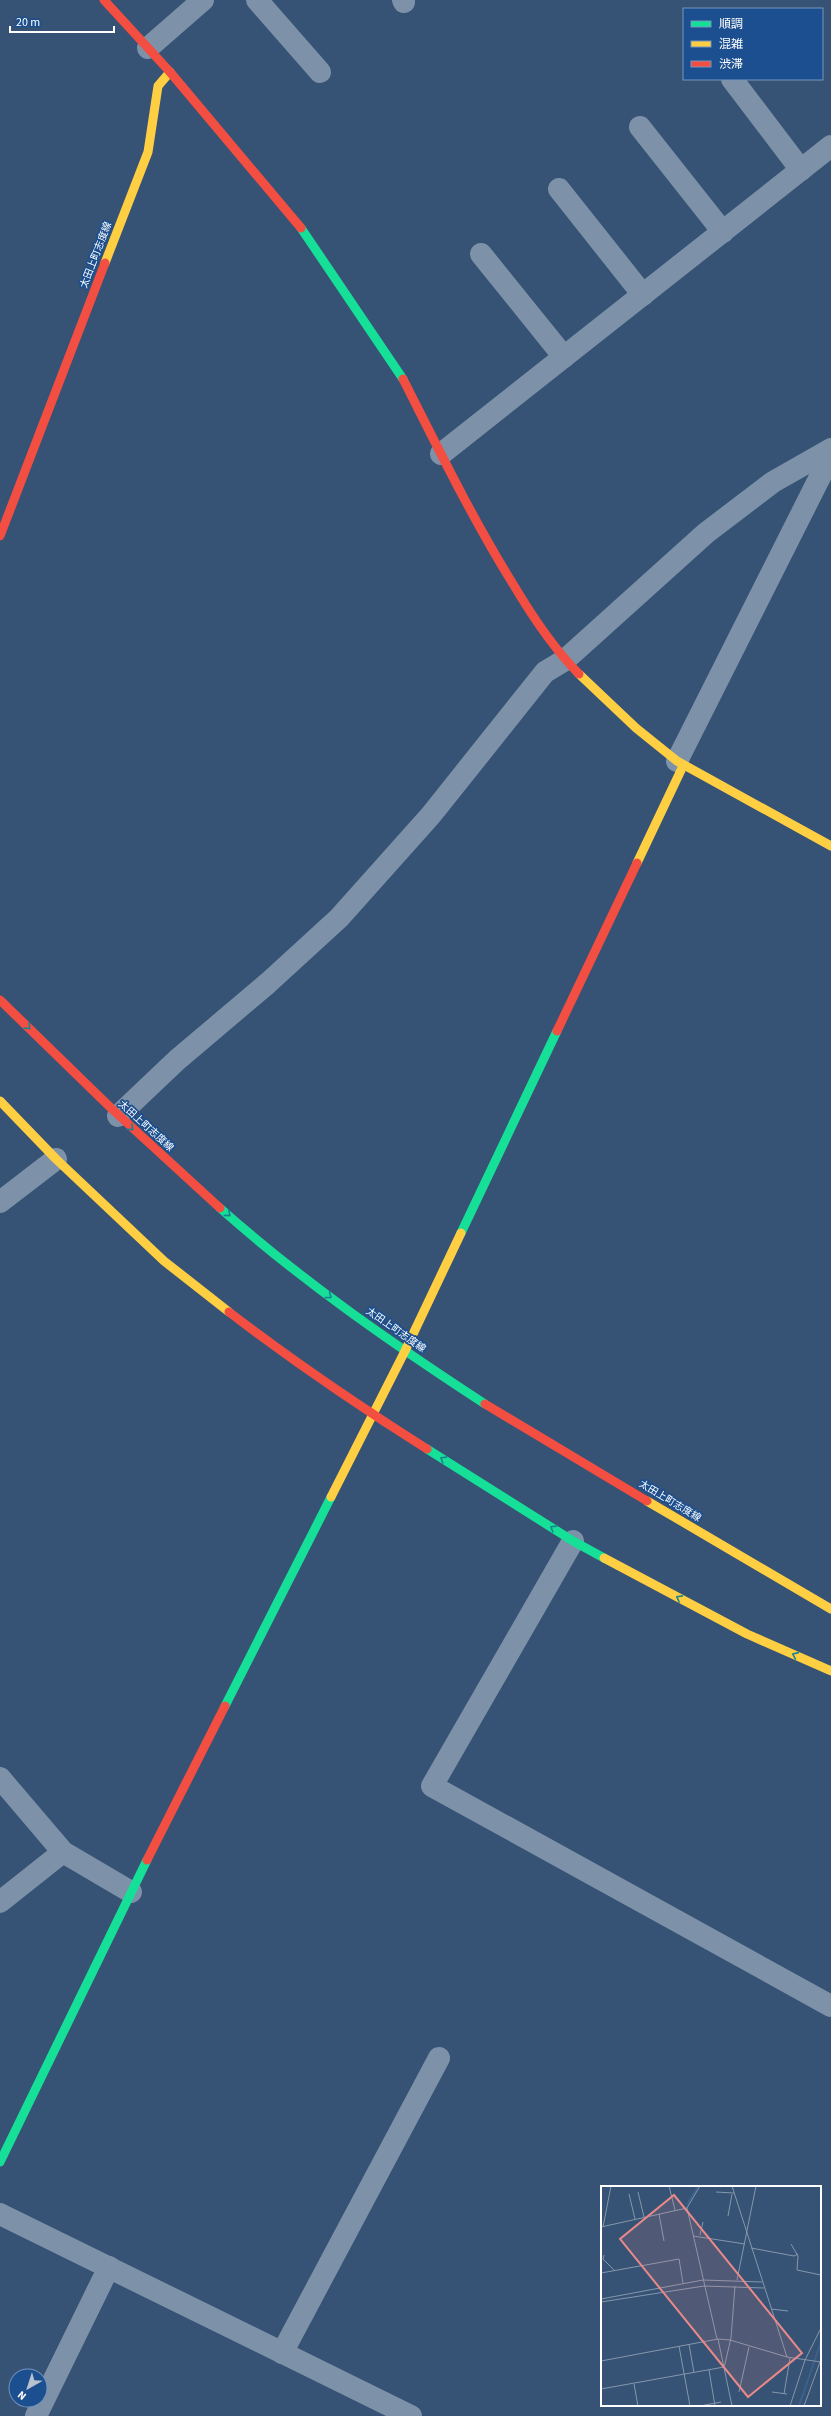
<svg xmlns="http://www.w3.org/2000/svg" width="831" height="2416" font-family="'Source Sans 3','Noto Sans JP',sans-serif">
<rect width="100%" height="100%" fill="#365274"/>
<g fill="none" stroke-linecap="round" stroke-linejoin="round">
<g stroke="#7d92a8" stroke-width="22">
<path d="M 257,0 L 320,72"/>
<path d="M 403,0 L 404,2"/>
<path d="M 148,48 L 203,0"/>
<path d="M 732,79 L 801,170"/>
<path d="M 640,127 L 723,232"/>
<path d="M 559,189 L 643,295"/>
<path d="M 481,254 L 564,357"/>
<path d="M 441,454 L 831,146"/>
<path d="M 677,761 L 831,455"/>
<path d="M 118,1116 L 177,1060 L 268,983 L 339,918 L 431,815 L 545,672 L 565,660 L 706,533 L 773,482 L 831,449"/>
<path d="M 0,1202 L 56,1159"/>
<path d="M 573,1541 L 432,1786 L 831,2006"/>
<path d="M 0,1778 L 63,1852 L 131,1892"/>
<path d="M 0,1902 L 63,1852"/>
<path d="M 0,2214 L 411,2416"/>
<path d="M 282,2353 L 439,2058"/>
<path d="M 36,2416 L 109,2267"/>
</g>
<g stroke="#16e098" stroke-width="9">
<path d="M 301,228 L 403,379"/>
<path d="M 220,1208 C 302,1281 393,1344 485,1404"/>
<path d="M 461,1233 L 557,1031"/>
<path d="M 427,1449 L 573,1541 L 604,1558"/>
<path d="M 225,1706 L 331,1497"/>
<path d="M 0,2162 L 147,1860"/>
</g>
<g stroke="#ffcf43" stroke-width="9">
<path d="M 105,263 L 148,152 L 158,86 L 170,72"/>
<path d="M 579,674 L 636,728 L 677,761 L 831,846"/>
<path d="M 637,863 L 683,766"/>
<path d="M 0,1101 L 56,1159 L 164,1261 L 229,1312"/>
<path d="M 331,1497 L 405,1351 L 461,1233"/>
<path d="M 647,1501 L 831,1609"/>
<path d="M 604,1558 L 747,1634 L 831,1671"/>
</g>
<g stroke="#f24e42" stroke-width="9">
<path d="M 104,0 L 170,72 L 301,228"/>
<path d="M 403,379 C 438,448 472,518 513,584 C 532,616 553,648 579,674"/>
<path d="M 0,536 L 105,263"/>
<path d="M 0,1000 L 112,1109 L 220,1208"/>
<path d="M 557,1031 L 637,863"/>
<path d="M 229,1312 C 293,1361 359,1406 427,1449"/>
<path d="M 485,1404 L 647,1501"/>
<path d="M 147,1860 L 225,1706"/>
</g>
</g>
<defs><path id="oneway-chevron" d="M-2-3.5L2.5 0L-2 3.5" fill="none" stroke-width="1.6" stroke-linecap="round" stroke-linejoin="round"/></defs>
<g stroke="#198292">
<use href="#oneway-chevron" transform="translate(28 1027) rotate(45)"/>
<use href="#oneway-chevron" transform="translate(131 1128) rotate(42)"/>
<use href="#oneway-chevron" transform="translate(228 1214) rotate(40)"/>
<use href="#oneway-chevron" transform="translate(329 1296) rotate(36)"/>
<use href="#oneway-chevron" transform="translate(443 1459) rotate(-148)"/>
<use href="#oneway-chevron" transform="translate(553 1528) rotate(-148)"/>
<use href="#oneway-chevron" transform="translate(679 1598) rotate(-152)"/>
<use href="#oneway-chevron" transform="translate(795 1655) rotate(-156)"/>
</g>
<g text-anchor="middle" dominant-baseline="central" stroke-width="3.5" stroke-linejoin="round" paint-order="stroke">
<g font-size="10" fill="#fff" stroke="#1b4f8f">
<text transform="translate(96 255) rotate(-69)">太田上町志度線</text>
<text transform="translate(146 1126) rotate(42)">太田上町志度線</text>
<text transform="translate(396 1330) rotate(35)">太田上町志度線</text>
<text transform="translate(670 1501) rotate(31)">太田上町志度線</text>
</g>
</g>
<g transform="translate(601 2186)">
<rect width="220" height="220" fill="#365274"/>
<path fill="none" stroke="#3b618d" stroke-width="2" d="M 86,19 L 97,0M 198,220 L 220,156"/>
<path fill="none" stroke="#8697ac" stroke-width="1" d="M 68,0 L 74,24M 99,0 L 86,22 L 116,153M 131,0 L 186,171 L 220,176M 37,6 L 43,31M 115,6 L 133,7M 28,8 L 34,33M 58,28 L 63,55M 127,30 L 131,8M 0,41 L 86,22M 2,41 L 10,0M 99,49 L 102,36M 92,50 L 144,58M 190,58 L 197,70 L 196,84 L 220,89M 150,62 L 193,70 L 197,68M 3,69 L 2,73 L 14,85M 0,87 L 78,73 L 82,97M 136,94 L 155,0M 0,113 L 102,94 L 161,96M 0,116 L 103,100 L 163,102M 170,123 L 187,125M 117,153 L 131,220M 88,158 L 93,187M 78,160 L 89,220M 0,175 L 117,153 L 129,154 L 186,171M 123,182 L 130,152 L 134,100M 108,184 L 114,220M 33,198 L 37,220M 0,203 L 123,181M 138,206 L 148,161M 171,206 L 186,208M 183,208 L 189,172M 99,220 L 120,216M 189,220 L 204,174 L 220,142M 203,220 L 219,176"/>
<path fill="#e88989" fill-opacity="0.15" stroke="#e88989" stroke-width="2" d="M 73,9 L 201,167 L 147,211 L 19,53 Z"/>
<rect width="220" height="220" fill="none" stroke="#fff" stroke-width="2"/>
</g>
<rect x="683" y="8" width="140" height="72" fill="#1b4f8f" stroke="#7695bc"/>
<rect x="691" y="21" width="20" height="6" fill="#16e098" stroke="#7695bc"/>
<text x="719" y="28" font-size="12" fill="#ffffff">順調</text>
<rect x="691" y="41" width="20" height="6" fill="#ffcf43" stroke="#7695bc"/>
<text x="719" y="48" font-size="12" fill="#ffffff">混雑</text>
<rect x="691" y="61" width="20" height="6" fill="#f24e42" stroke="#7695bc"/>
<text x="719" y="68" font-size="12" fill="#ffffff">渋滞</text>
<g transform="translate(28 2388) rotate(219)"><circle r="19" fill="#1b4f8f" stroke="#7695bc"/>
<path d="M0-3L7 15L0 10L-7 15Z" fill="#b9c2ce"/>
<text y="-6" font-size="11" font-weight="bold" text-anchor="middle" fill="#ffffff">N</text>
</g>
<path d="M10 26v6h104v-6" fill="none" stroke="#ffffff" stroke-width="2"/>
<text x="16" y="26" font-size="12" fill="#ffffff" stroke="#1b4f8f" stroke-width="3" paint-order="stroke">20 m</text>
</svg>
